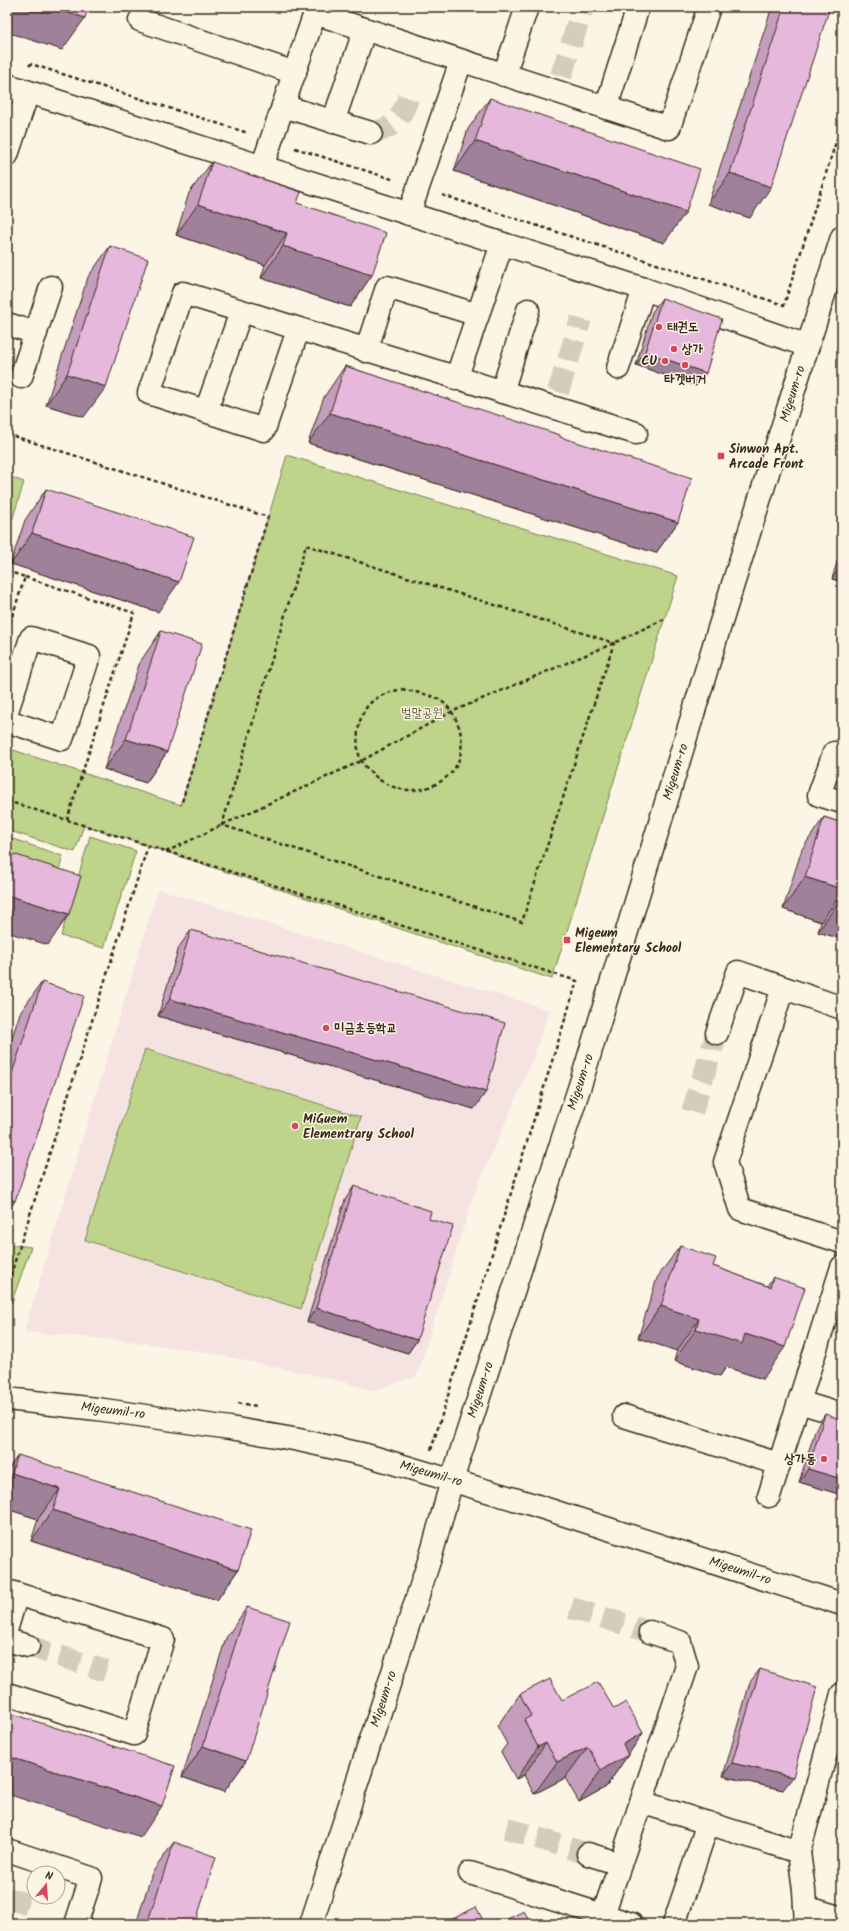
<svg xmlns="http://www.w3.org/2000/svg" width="849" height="1931" font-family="Kalam,'Poor Story',sans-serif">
<rect width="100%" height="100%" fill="#fcf5e5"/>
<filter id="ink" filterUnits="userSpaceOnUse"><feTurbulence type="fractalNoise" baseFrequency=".025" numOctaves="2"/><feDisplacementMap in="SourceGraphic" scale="8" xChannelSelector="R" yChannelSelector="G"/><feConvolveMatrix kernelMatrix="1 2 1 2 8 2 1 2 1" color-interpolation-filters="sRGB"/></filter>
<g filter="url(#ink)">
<path fill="#f5e3e2" d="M 158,889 L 549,1010 L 533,1059 L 474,1194 L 417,1376 L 373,1391 L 341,1381 L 204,1352 L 130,1341 L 24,1332 Z"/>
<g fill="#bdd48a" stroke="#7c7f54">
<path d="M 287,455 L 678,576 L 552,979 L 84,825 L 75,852 L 7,830 L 7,748 L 181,805 Z"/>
<path d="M 7,476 L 24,482 L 7,537 Z"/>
<path d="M 90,836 L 136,851 L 104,948 L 61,936 Z"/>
<path d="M 7,837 L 63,856 L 58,874 L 7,859 Z"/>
<path d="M 145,1049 L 361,1117 L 301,1309 L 85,1240 Z"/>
<path d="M 7,1244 L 31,1247 L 11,1304 L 7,1304 Z"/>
</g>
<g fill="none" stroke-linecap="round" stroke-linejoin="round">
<g stroke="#d5ccbd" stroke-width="22" stroke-dasharray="22 11" stroke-linecap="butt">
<path d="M 561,76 L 583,7"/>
<path d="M 371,133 C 398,128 402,115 411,91"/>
<path d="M 558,392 L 581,319"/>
<path d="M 692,1112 L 717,1033"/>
<path d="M 571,1608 L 650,1632"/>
<path d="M 28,1646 L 106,1671"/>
<path d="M 506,1828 L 588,1854"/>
<path d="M 7,1898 L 33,1906"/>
</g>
<g stroke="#3b2a1e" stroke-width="25">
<g id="minor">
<path d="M 140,20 L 295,73"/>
<path d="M 504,75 L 527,7"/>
<path d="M 7,85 L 644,289 L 808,346"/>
<path d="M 283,106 L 371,133"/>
<path d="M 606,108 L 638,7"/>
<path d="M 333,122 L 365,29"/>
<path d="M 7,155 L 28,92"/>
<path d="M 262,167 L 315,13 L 669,128 L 709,7"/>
<path d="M 409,214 L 461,61"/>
<path d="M 7,324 L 36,333"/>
<path d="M 298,330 L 264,430 L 149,393 L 183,293 L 636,433"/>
<path d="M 366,351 L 387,287 L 478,315"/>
<path d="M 618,368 L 644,289"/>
<path d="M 21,377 L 51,287"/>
<path d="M 456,379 L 502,244"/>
<path d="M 502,392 L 528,310"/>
<path d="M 206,411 L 241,312"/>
<path d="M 7,711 L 31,638 L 89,656 L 62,739 L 7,721"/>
<path d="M 842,755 L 834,753 L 819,795 L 842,802"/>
<path d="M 783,988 L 725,1162 L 740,1209 L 842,1242"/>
<path d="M 717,1033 L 738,972 L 842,1008"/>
<path d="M 7,1399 L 97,1409 L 230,1428 L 299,1440 L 366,1455 L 531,1504 L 842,1604"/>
<path d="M 799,1402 L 842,1415"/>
<path d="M 624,1416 L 779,1464"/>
<path d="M 769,1496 L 842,1267"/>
<path d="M 7,1591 L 163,1639 L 134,1734 L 7,1694"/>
<path d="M 7,1627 L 17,1594"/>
<path d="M 7,1640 L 28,1646"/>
<path d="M 641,1802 L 799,1852"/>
<path d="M 7,1850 L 91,1878 L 76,1924"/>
<path d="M 588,1854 L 620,1864"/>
<path d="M 470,1873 L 631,1924"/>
<path d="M 805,1907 L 842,1918"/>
<path d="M 600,1924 L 687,1666 L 680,1642 L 650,1632"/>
<path d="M 674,1924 L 708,1823"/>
<path d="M 806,1924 L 804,1890 L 799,1852 L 842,1694"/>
</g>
</g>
<g stroke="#3b2a1e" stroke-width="25">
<path id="major" d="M 311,1924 L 432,1552 L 452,1480 L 583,1076 L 717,635 L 842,237"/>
</g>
<g stroke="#3b2a1e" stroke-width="2.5" stroke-dasharray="4 3" stroke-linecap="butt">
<path d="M 29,66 L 31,64 L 248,133"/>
<path d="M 295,148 L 395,180"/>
<path d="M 442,195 L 784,305 L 842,123"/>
<path d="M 7,434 L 268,517 L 181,805"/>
<path d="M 306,545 L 614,643 L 522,922 L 222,825 Z"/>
<path d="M 7,571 L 25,577 L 10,623"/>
<path d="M 25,577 L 134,613 L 67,820"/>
<path d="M 402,689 C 413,692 430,694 440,700 C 463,716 470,755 449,775 C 426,796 392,795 371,772 C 368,769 363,765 361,760 C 357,751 357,741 358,731 C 362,703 376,695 402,689 Z"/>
<path d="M 7,801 L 577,981 L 431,1450"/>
<path d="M 166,852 L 222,825 L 361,761 L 451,712 L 614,643 L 664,619"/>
<path d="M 7,1280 L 9,1280 L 148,846"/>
<path d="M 238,1403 L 257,1406"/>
</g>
<use href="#minor" stroke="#fcf5e5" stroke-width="22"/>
<use href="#major" stroke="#fcf5e5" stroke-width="22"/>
</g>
<g fill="#c59ebd" stroke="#3b2a1e">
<path d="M 772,7 L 830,7 L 750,218 L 708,204 Z"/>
<path d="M 490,98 L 664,243 L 454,171 L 468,129 Z"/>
<path d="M 212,162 L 297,203 L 372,275 L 350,307 L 261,278 L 265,265 L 176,235 L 189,193 Z"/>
<path d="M 110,246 L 84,417 L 46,405 L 88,277 Z"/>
<path d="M 662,298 L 696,386 L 636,365 L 652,312 Z"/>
<path d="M 345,366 L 560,437 L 678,522 L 656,553 L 308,443 L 324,397 Z"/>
<path d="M 46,489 L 158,612 L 12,564 L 11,562 L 25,520 Z"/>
<path d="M 842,545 L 842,582 L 832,579 Z"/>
<path d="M 161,631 L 167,752 L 146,783 L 104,769 L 140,662 Z"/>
<path d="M 824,817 L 842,823 L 842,939 L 818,932 L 821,922 L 783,909 L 802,849 Z"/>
<path d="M 191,930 L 474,1109 L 158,1016 L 179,947 Z"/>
<path d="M 42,982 L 7,1213 L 7,1053 L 20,1013 Z"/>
<path d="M 354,1186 L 429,1219 L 417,1340 L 408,1353 L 307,1322 L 345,1200 Z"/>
<path d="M 680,1246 L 713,1266 L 767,1286 L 773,1277 L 763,1379 L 726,1367 L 720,1376 L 674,1361 L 677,1351 L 638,1338 L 657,1278 Z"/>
<path d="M 825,1414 L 842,1495 L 799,1482 L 816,1428 Z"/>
<path d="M 18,1455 L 238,1570 L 217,1600 L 31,1541 L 38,1519 L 7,1509 L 7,1471 Z"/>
<path d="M 247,1607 L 246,1761 L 224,1792 L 182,1777 L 226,1638 Z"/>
<path d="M 760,1669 L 783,1790 L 723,1776 L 750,1682 Z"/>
<path d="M 520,1694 L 562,1700 L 614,1709 L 643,1733 L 606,1787 L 579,1802 L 565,1778 L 534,1794 L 524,1775 L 516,1779 L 501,1752 L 507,1744 L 497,1726 Z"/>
<path d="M 174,1842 L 195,1924 L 136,1924 L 152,1873 Z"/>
</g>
<g fill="#a0819a" stroke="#3b2a1e">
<path d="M 7,7 L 51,7 L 85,18 L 62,50 L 7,32 Z"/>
<path d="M 475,141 L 686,212 L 664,243 L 454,171 Z"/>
<path d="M 730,173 L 771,187 L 750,218 L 708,204 Z"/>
<path d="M 198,204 L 287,233 L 265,265 L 176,235 Z"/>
<path d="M 283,246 L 372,275 L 350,307 L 261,278 Z"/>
<path d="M 645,352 L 706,373 L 696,386 L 636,365 Z"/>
<path d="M 67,374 L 106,387 L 84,417 L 46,405 Z"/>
<path d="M 330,413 L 678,522 L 656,553 L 308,443 Z"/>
<path d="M 32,533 L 179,582 L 158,612 L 11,564 Z"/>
<path d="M 842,564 L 842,582 L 832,579 Z"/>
<path d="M 126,739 L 167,752 L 146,783 L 104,769 Z"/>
<path d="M 805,877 L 842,889 L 842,892 L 821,922 L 783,909 Z"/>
<path d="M 7,895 L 69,914 L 48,945 L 7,932 Z"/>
<path d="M 840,899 L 842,900 L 842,939 L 818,932 Z"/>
<path d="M 170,999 L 486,1092 L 474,1109 L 158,1016 Z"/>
<path d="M 7,1198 L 15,1201 L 7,1213 Z"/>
<path d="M 661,1306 L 699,1319 L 677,1351 L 638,1338 Z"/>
<path d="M 316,1308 L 417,1340 L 408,1353 L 307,1322 Z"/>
<path d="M 696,1329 L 745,1334 L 785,1347 L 763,1379 L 726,1367 L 720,1376 L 674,1361 Z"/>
<path d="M 808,1469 L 842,1479 L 842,1495 L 799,1482 Z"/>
<path d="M 12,1473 L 60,1489 L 38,1519 L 7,1509 L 7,1480 Z"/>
<path d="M 53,1510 L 238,1570 L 217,1600 L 31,1541 Z"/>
<path d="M 643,1733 L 606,1787 L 579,1802 L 601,1770 L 623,1744 Z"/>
<path d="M 546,1743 L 524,1775 L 516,1779 L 538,1747 Z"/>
<path d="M 203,1746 L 246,1761 L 224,1792 L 182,1777 Z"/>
<path d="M 588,1747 L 565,1778 L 534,1794 L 557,1762 Z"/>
<path d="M 7,1756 L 162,1806 L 141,1837 L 7,1794 Z"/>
<path d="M 732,1763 L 793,1777 L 783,1790 L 723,1776 Z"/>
</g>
<g fill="#e5b8dc" stroke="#3b2a1e">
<path d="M 51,7 L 88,7 L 85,18 Z"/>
<path d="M 784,7 L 830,7 L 771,187 L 730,173 Z"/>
<path d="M 490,98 L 700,169 L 686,212 L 475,141 Z"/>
<path d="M 212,162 L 301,192 L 297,203 L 386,233 L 372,275 L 283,246 L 287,233 L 198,204 Z"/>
<path d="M 110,246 L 148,259 L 106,387 L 67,374 Z"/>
<path d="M 662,298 L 722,319 L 706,373 L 645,352 Z"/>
<path d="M 345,366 L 560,435 L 560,437 L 692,478 L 678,522 L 330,413 Z"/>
<path d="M 46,489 L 194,537 L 179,582 L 32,533 Z"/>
<path d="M 7,561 L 12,562 L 7,578 Z"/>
<path d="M 161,631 L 202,644 L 167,752 L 126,739 Z"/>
<path d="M 824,817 L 842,823 L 842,889 L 805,877 Z"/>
<path d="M 7,852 L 81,876 L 69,914 L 7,895 Z"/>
<path d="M 191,930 L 505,1023 L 486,1092 L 170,999 Z"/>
<path d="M 42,982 L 84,996 L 15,1201 L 7,1198 L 7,1089 Z"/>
<path d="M 354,1186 L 431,1211 L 429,1219 L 453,1226 L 417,1340 L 316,1308 Z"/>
<path d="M 680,1246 L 716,1258 L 713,1266 L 770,1287 L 773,1277 L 805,1288 L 785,1347 L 745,1334 L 742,1344 L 696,1329 L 699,1319 L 661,1306 Z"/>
<path d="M 825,1414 L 842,1420 L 842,1479 L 808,1469 Z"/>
<path d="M 18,1455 L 251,1530 L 238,1570 L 53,1510 L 60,1489 L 12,1473 Z"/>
<path d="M 247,1607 L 290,1621 L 246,1761 L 203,1746 Z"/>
<path d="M 760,1669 L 817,1687 L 793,1777 L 732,1763 Z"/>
<path d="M 550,1679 L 562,1700 L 598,1682 L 614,1709 L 626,1702 L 643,1733 L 623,1744 L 628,1755 L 601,1770 L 588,1747 L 557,1762 L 546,1743 L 538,1747 L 524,1720 L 531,1716 L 520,1694 Z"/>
<path d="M 7,1712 L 175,1766 L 162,1806 L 7,1756 Z"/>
<path d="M 174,1842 L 216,1857 L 195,1924 L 147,1924 Z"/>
<path d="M 476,1907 L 485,1924 L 446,1924 L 445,1923 Z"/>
<path d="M 524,1911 L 531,1924 L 497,1924 Z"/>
</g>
</g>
<g fill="#d1495b" stroke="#fcf5e5" stroke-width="1.5">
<circle cx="659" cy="327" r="4"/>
<circle cx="674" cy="349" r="4"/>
<circle cx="665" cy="361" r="4"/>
<circle cx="685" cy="365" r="4"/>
<rect x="717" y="452" width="8" height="8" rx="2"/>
<rect x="563" y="936" width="8" height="8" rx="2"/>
<circle cx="326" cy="1028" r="4"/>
<circle cx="295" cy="1126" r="4"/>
<circle cx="824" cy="1459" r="4"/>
</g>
<g text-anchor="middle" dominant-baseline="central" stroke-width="3" stroke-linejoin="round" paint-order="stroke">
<g font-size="13" font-weight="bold" fill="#3b2a1e" stroke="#fcf5e5" text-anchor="start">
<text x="667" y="327">태권도</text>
<text x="682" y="349">상가</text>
<text x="657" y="361" text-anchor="end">CU</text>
<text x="685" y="379" text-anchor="middle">타겟버거</text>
<text x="729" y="449">Sinwon Apt.<tspan x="729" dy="15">Arcade Front</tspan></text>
<text x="575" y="933">Migeum<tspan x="575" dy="15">Elementary School</tspan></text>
<text x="334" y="1028">미금초등학교</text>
<text x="303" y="1119">MiGuem<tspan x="303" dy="15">Elementrary School</tspan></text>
<text x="816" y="1459" text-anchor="end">상가동</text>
</g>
<g font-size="13" fill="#3b2a1e" stroke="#fcf5e5">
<text transform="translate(793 394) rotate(-73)">Migeum-ro</text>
<text transform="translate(676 772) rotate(-73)">Migeum-ro</text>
<text transform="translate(581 1082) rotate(-72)">Migeum-ro</text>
<text transform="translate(481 1390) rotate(-72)">Migeum-ro</text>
<text transform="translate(113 1411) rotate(7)">Migeumil-ro</text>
<text transform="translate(431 1474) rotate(16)">Migeumil-ro</text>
<text transform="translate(740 1571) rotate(18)">Migeumil-ro</text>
<text transform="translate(384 1699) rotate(-72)">Migeum-ro</text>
</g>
<g font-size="13" fill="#5c5439" stroke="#fcf5e5">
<text x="422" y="713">벌말공원</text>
</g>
</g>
<rect width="849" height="1931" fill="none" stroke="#fcf5e5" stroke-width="24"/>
<rect x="12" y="12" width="825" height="1907" fill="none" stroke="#3b2a1e" stroke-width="1.5" filter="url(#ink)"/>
<g transform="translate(46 1885) rotate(18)"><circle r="19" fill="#fcf5e5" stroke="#afa495"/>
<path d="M0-3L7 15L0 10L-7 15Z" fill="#d1495b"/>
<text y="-6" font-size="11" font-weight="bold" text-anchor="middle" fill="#3b2a1e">N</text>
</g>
</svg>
